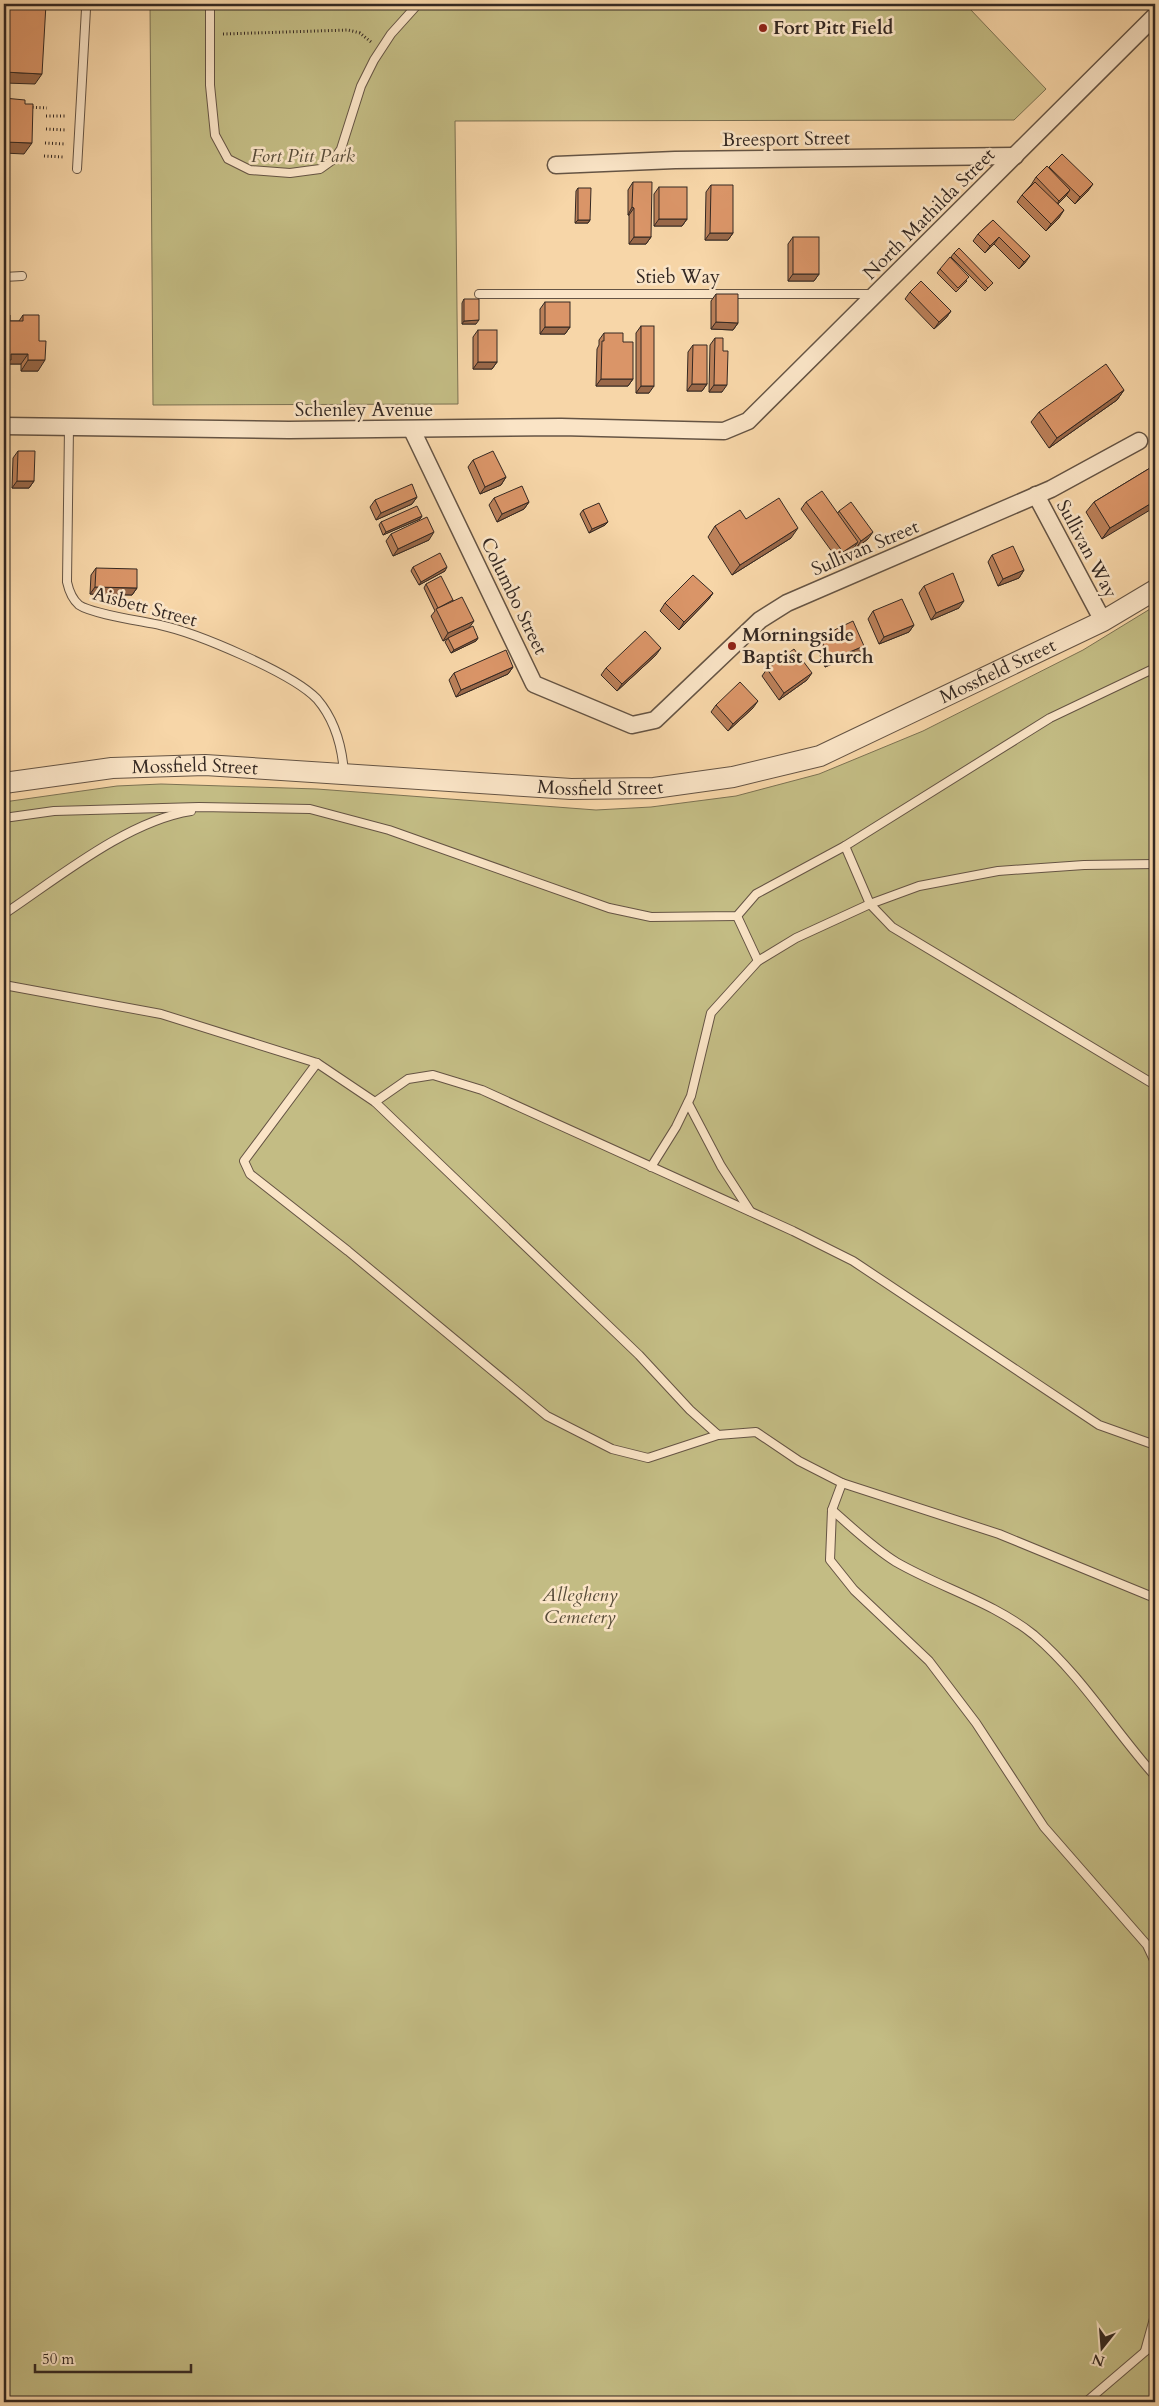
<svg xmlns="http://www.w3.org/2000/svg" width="1159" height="2406" font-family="Cardo,serif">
<rect width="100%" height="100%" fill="#f7d6a8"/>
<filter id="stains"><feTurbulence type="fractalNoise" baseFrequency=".004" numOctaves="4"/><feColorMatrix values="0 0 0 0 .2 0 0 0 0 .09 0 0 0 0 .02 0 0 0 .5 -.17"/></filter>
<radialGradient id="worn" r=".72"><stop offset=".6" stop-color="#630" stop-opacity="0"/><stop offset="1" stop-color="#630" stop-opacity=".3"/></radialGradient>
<g fill="#c3bc84" stroke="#7c7253">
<path d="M 150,4 L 953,4 L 970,9 L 1046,89 L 1014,120 L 455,121 L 458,404 L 153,405 Z"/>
<path d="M 1155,606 L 1155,2402 L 4,2402 L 4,802 L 117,786 L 161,784 L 317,789 L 596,810 L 651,807 L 736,796 L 819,774 L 923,731 L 1083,650 Z"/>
</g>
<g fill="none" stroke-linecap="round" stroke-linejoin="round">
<g stroke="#655444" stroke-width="10">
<g id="service">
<path d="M 210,4 L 210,85 L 215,135 L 228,159 L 250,170 L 290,173 L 320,169 L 334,159 L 341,149 L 361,86 L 374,60 L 391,34 L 418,4"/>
<path d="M 77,169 L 86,9 L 84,4"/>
<path d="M 4,277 L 22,276"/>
<path d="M 479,294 L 873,294"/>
<path d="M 69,427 L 67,582 C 69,591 72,599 79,605 C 92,614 142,621 160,625 C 197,633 292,673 317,699 C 335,720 342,745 344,773"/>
<path d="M 4,818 L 54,811 L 199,807 L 310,809 L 389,830 L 609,908 L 651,917 L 737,916 L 756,894 L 845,846 L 870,904 L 892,927 L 1155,1085"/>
<path d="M 845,846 L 1050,718 L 1155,668"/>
<path d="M 4,914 C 58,878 127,821 191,811"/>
<path d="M 737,916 L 758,961"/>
<path d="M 4,985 L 161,1014 L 317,1063 L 375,1102 L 639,1355 L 690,1410 L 718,1435 L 756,1432 L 799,1461 L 842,1483 L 999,1534 L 1155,1598"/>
<path d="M 317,1063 L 244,1161 L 250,1174 L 348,1251 L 547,1416 L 612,1449 L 648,1458 L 718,1435"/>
<path d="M 375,1102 L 408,1079 L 433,1075 L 482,1090 L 793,1231 L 853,1261 L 1099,1425 L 1155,1445"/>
<path d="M 688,1103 L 721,1166 L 750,1211"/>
<path d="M 651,1167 L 676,1127 L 691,1096 L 711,1013 L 758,961 L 796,938 L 870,904 L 919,886 L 998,871 L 1084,865 L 1155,864"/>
<path d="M 842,1483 L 832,1510 L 830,1560 L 854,1590 L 929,1661 L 976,1723 L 1044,1827 L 1147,1945 L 1155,1962"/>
<path d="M 832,1510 C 853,1528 872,1547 896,1562 C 941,1588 993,1602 1034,1635 C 1081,1675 1114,1730 1155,1776"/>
<path d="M 1145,2351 L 1155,2315"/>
<path d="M 1086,2402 L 1155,2343"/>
</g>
</g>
<g stroke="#655444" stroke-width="19">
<g id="minor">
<path d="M 556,165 L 675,160 L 1015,156"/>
<path d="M 4,426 L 289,430 L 561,427 L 724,431 L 748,421 L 1155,16"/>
<path d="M 412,430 L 534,684 L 632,725 L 655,720 L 760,620 L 787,603 L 1051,489 L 1139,441"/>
<path d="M 1036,495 L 1103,621"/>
</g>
</g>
<g stroke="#655444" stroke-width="22">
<g id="tertiary">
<path id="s1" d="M 4,783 L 112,768 L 205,765 L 571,789 L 654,788 L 733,777 L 820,756 L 1103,621 L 1155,590"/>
</g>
</g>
<g stroke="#342822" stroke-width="3" stroke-dasharray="1 2.5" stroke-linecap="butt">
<path d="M 223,34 L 348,30 L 360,33 L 371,42"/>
<path d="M 29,107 L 47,108"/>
<path d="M 46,116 L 67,116"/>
<path d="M 46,129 L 67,130"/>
<path d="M 45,143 L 66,144"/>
<path d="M 44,156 L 64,157"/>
</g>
<use href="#service" stroke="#fae4c6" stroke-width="8"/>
<use href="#minor" stroke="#fae4c6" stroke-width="16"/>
<use href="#tertiary" stroke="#fae4c6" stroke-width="20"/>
</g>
<g fill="#bb8059" stroke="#342822">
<path d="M 1095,4 L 1103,4 L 1099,8 Z"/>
<path d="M 1062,154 L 1088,191 L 1075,204 L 1066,195 L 1058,204 L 1059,218 L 1046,231 L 1017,202 L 1022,195 L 1031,185 L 1036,177 L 1049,168 Z"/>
<path d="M 633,182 L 651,237 L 646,244 L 629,244 L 629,215 L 628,215 L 628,190 Z"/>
<path d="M 711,185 L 733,233 L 728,240 L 705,240 L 706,192 Z"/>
<path d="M 659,187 L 687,219 L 682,226 L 654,226 L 654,194 Z"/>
<path d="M 578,188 L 590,220 L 588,223 L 575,223 L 576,191 Z"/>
<path d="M 993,220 L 1025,263 L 1019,269 L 994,244 L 985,253 L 973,241 L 978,234 Z"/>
<path d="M 793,237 L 819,274 L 814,281 L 788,281 L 788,244 Z"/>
<path d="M 954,253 L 990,286 L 985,291 L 951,257 Z"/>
<path d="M 940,269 L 967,281 L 956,292 L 937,273 Z"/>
<path d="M 910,292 L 951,311 L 946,318 L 934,329 L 905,299 Z"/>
<path d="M 716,294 L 738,323 L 733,330 L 711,329 L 711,301 Z"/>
<path d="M 464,299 L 476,324 L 462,324 L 462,303 Z"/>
<path d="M 545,302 L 570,327 L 565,334 L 540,334 L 540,309 Z"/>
<path d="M 4,315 L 10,321 L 19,321 L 23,315 L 38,371 L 21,371 L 21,364 L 8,364 L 4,370 Z"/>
<path d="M 641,326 L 649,393 L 636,393 L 636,333 Z"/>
<path d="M 478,330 L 497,362 L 492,369 L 473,369 L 473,337 Z"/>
<path d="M 604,333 L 633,379 L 628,386 L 596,386 L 597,349 L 599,345 L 599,340 Z"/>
<path d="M 715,338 L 722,392 L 709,392 L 710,345 Z"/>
<path d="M 693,345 L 707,384 L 702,391 L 687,391 L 688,352 Z"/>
<path d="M 1124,390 L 1117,400 L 1049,448 L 1031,422 L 1039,412 Z"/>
<path d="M 18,451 L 34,481 L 29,488 L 12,488 L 13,458 Z"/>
<path d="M 473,460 L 506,477 L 501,485 L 480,494 L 468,467 Z"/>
<path d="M 1155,465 L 1102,539 L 1086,512 L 1094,502 Z"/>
<path d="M 417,497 L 412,504 L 376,520 L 370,507 L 375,500 Z"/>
<path d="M 494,498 L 529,502 L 524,509 L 497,522 L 489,505 Z"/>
<path d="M 806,502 L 838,513 L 839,511 L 868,539 L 856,548 L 855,546 L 853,549 L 838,560 L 801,509 Z"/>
<path d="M 583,510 L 608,522 L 605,525 L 589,533 L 580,514 Z"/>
<path d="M 422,516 L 420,519 L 383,535 L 379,525 L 381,522 Z"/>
<path d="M 746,519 L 791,538 L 732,575 L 708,537 L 715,526 Z"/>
<path d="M 391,534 L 429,540 L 393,556 L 386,541 Z"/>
<path d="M 992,555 L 1024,570 L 1019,578 L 998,586 L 988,562 Z"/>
<path d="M 413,567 L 445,571 L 419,585 L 411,571 Z"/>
<path d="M 96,568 L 137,588 L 132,595 L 90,594 L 91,575 Z"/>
<path d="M 426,584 L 453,600 L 469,628 L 478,638 L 476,641 L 451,653 L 445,642 L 448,638 L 443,641 L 431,616 L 435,611 L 424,588 Z"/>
<path d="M 924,586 L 959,608 L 931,620 L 919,593 Z"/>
<path d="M 713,593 L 708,600 L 679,630 L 660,611 L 665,603 Z"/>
<path d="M 873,611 L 914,625 L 909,632 L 879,644 L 868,619 Z"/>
<path d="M 820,637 L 859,653 L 825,667 L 815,644 Z"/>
<path d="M 656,655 L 617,691 L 601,675 L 606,668 Z"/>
<path d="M 513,667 L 508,674 L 456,697 L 449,680 L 454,673 Z"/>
<path d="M 767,669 L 807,680 L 779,700 L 762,676 Z"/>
<path d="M 716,705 L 753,708 L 728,731 L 711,712 Z"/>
</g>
<g fill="#996849" stroke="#342822">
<path d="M 4,72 L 42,74 L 35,84 L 4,83 Z"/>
<path d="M 4,142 L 32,143 L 24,154 L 4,153 Z"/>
<path d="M 1093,184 L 1088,191 L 1075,204 L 1080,197 Z"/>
<path d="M 1070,190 L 1065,197 L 1054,208 L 1059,201 Z"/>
<path d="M 632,207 L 634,208 L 629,215 L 628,215 Z"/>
<path d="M 1064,210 L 1059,218 L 1046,231 L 1051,224 Z"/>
<path d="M 659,219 L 687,219 L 682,226 L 654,226 Z"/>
<path d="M 578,220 L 590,220 L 588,223 L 575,223 Z"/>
<path d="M 710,233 L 733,233 L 728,240 L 705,240 Z"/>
<path d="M 634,237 L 651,237 L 646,244 L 629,244 Z"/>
<path d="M 999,237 L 994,244 L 985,253 L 990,246 Z"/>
<path d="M 1030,256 L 1025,263 L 1019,269 L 1024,262 Z"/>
<path d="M 793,274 L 819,274 L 814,281 L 788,281 Z"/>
<path d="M 951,311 L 946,318 L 934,329 L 939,322 Z"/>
<path d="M 479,320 L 476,324 L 462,324 L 464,321 Z"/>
<path d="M 716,322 L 738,323 L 733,330 L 711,329 Z"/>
<path d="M 545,327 L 570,327 L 565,334 L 540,334 Z"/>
<path d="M 11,354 L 28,354 L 21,364 L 8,364 L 4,370 L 4,360 Z"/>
<path d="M 28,360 L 45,360 L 38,371 L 21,371 Z"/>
<path d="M 478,362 L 497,362 L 492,369 L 473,369 Z"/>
<path d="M 601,379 L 633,379 L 628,386 L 596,386 Z"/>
<path d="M 692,384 L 707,384 L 702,391 L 687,391 Z"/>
<path d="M 714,385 L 727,385 L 722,392 L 709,392 Z"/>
<path d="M 641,386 L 654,386 L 649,393 L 636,393 Z"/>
<path d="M 1124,390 L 1117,400 L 1049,448 L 1057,438 Z"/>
<path d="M 506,477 L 501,485 L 480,494 L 485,487 Z"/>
<path d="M 17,481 L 34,481 L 29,488 L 12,488 Z"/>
<path d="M 417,497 L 412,504 L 376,520 L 381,513 Z"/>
<path d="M 1155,501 L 1155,507 L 1102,539 L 1110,528 Z"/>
<path d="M 529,502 L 524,509 L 497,522 L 502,514 Z"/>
<path d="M 422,516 L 420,519 L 383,535 L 386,532 Z"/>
<path d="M 608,522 L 605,525 L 589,533 L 592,529 Z"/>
<path d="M 798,528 L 791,538 L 732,575 L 740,565 Z"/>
<path d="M 434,532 L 429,540 L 393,556 L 398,549 Z"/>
<path d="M 873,532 L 868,539 L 856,548 L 861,541 Z"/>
<path d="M 858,542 L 853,549 L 838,560 L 843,552 Z"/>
<path d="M 447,567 L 445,571 L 419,585 L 421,582 Z"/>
<path d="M 1024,570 L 1019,578 L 998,586 L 1003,579 Z"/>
<path d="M 95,587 L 137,588 L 132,595 L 90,594 Z"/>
<path d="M 713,593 L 708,600 L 679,630 L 684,622 Z"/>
<path d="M 964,601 L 959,608 L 931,620 L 936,613 Z"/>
<path d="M 474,621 L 469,628 L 443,641 L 448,633 Z"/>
<path d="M 914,625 L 909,632 L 879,644 L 884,637 Z"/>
<path d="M 478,638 L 476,641 L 451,653 L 454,650 Z"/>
<path d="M 864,646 L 859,653 L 825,667 L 830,660 Z"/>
<path d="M 661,648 L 656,655 L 617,691 L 622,684 Z"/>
<path d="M 513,667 L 508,674 L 456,697 L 461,690 Z"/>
<path d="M 812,673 L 807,680 L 779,700 L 784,693 Z"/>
<path d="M 758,701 L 753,708 L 728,731 L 733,724 Z"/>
</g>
<g fill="#da9568" stroke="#342822">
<path d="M 4,4 L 46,4 L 42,74 L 4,72 Z"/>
<path d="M 4,98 L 25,100 L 25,104 L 33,104 L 32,143 L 4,142 Z"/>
<path d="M 1062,154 L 1093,184 L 1080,197 L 1049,167 Z"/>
<path d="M 1047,166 L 1070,190 L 1059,201 L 1036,177 Z"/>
<path d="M 633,182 L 652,182 L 651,237 L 634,237 L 634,208 L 632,207 Z"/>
<path d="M 1035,182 L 1064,210 L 1051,224 L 1022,195 Z"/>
<path d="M 711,185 L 733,185 L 733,233 L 710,233 Z"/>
<rect x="659" y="187" width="28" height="32"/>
<path d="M 578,188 L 591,188 L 590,220 L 578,220 Z"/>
<path d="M 993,220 L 1030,256 L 1024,262 L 999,237 L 990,246 L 978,234 Z"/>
<rect x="793" y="237" width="26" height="37"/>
<path d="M 959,248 L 993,283 L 988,288 L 954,253 Z"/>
<path d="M 950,257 L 969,277 L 958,288 L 940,269 Z"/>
<path d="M 921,281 L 951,311 L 939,322 L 910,292 Z"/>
<path d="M 716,294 L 738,294 L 738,323 L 716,322 Z"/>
<path d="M 464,299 L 479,299 L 479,320 L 464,321 Z"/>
<rect x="545" y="302" width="25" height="25"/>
<path d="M 4,315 L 10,315 L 10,321 L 23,321 L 23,315 L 39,315 L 39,341 L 46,341 L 45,360 L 28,360 L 28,354 L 11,354 L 11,360 L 4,360 Z"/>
<rect x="641" y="326" width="13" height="60"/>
<rect x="478" y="330" width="19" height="32"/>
<path d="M 604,333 L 623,333 L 623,342 L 633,342 L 633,379 L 601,379 L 602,341 L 604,341 Z"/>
<path d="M 715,338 L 723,338 L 723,351 L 728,351 L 727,385 L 714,385 Z"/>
<path d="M 693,345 L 707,345 L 707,384 L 692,384 Z"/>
<path d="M 1106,364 L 1124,390 L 1057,438 L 1039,412 Z"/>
<path d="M 18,451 L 35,451 L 34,481 L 17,481 Z"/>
<path d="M 493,451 L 506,477 L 485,487 L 473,460 Z"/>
<path d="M 1155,465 L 1155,501 L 1110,528 L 1094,502 Z"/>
<path d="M 412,484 L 417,497 L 381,513 L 375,500 Z"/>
<path d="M 522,486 L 529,502 L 502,514 L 494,498 Z"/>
<path d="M 822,491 L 858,542 L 843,552 L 806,502 Z"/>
<path d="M 779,498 L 798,528 L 740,565 L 715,526 L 740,510 L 746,519 Z"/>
<path d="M 851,502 L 873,532 L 861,541 L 839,511 Z"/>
<path d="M 599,503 L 608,522 L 592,529 L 583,510 Z"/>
<path d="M 417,506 L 422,516 L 386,532 L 381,522 Z"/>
<path d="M 427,517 L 434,532 L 398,549 L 391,534 Z"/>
<path d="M 1013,546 L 1024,570 L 1003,579 L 992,555 Z"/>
<path d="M 440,553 L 447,567 L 421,582 L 413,567 Z"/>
<path d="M 96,568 L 137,569 L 137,588 L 95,587 Z"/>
<path d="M 953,573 L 964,601 L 936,613 L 924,586 Z"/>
<path d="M 693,575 L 713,593 L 684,622 L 665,603 Z"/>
<path d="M 441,576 L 453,600 L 438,608 L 426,584 Z"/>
<path d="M 462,597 L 474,621 L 448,633 L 436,609 Z"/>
<path d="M 902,599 L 914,625 L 884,637 L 873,611 Z"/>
<path d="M 853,621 L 864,646 L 830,660 L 820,637 Z"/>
<path d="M 473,626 L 478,638 L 454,650 L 448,638 Z"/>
<path d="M 645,631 L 661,648 L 622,684 L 606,668 Z"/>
<path d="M 794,649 L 812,673 L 784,693 L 767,669 Z"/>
<path d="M 506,650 L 513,667 L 461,690 L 454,673 Z"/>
<path d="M 740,682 L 758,701 L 733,724 L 716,705 Z"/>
</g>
<g fill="#8f2418" stroke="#fae4c6" stroke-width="2">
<circle cx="763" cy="28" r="5"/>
<circle cx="732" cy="646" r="5"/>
</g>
<g text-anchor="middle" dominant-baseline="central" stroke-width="5" stroke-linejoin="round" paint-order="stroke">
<g font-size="19" font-weight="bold" fill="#342822" stroke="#fae4c6" text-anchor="start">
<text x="773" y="28">Fort Pitt Field</text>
<text x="742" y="635">Morningside<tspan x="742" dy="22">Baptist Church</tspan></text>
</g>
<g font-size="19" fill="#342822" stroke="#fae4c6">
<text transform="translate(786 139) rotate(-1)">Breesport Street</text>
<text transform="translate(929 214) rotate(-45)">North Mathilda Street</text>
<text x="678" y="277">Stieb Way</text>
<text x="364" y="410">Schenley Avenue</text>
<text transform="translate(865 548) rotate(-23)">Sullivan Street</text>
<text transform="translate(1087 549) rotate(62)">Sullivan Way</text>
<text transform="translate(514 596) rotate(64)">Columbo Street</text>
<text transform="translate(145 607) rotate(15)">Aisbett Street</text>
<text stroke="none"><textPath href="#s1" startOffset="1018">Mossfield Street</textPath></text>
<text stroke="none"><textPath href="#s1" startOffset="192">Mossfield Street</textPath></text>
<text stroke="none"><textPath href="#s1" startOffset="598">Mossfield Street</textPath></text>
</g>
<g font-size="19" font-style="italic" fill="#584d3a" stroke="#fae4c6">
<text x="303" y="156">Fort Pitt Park</text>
<text x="580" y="1595">Allegheny<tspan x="580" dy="22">Cemetery</tspan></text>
</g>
</g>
<rect width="1159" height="2406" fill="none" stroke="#f7d6a8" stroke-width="20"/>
<rect x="5" y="5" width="1149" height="2396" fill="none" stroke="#342822" stroke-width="2.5"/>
<rect x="10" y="10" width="1139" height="2386" fill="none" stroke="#342822"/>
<g transform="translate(1102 2348) rotate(197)" stroke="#fae4c6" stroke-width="4" paint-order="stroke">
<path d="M0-4L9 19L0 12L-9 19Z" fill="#342822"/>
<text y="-8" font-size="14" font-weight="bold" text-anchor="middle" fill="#342822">N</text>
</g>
<path d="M35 2364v8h156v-8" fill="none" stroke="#342822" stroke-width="2.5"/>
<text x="42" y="2364" font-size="15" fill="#342822" stroke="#fae4c6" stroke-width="4" paint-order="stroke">50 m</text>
<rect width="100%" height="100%" filter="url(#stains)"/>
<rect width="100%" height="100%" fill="url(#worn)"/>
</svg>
